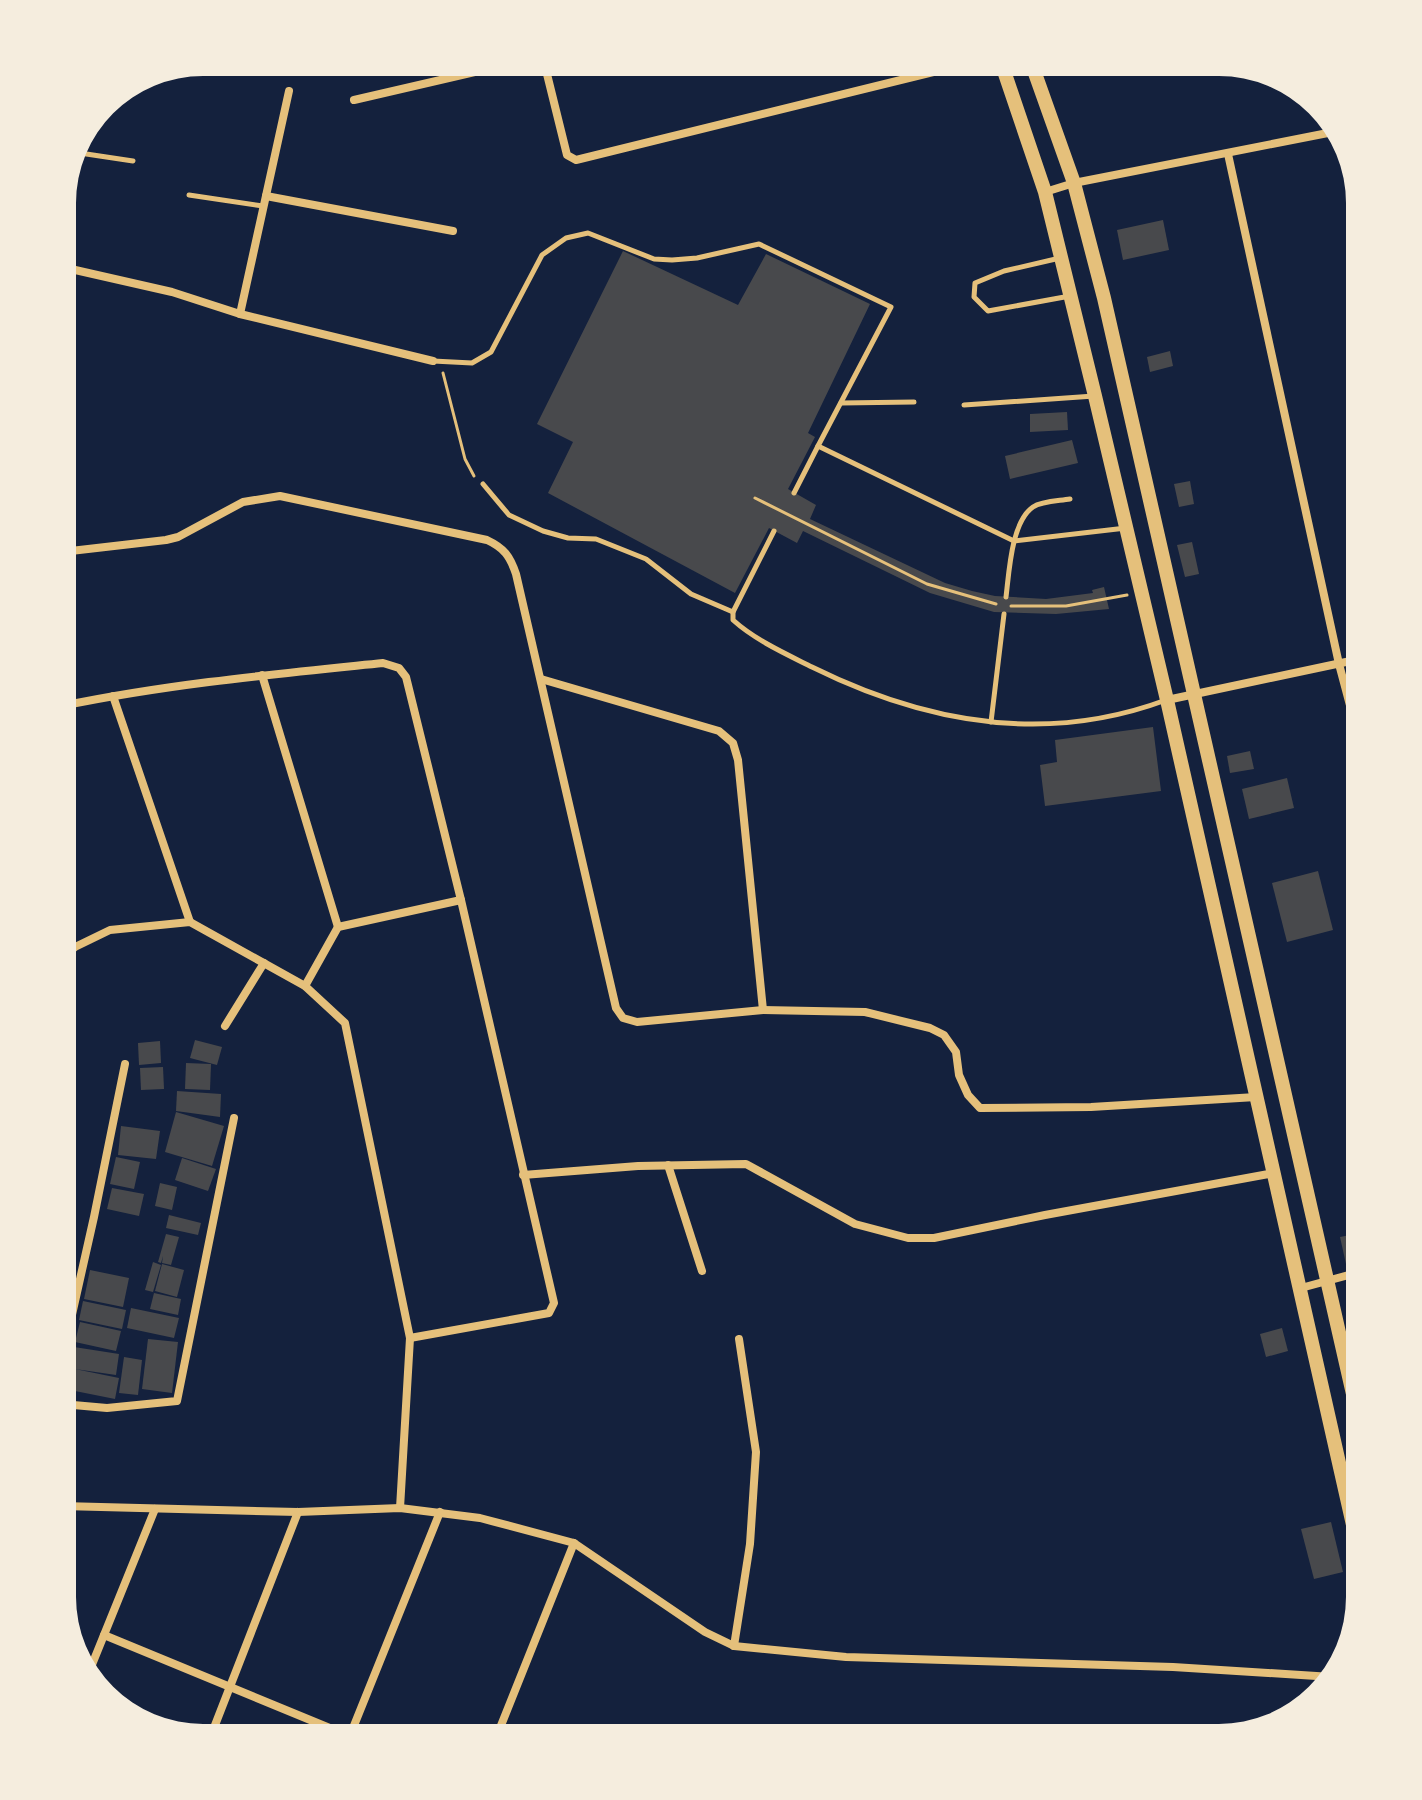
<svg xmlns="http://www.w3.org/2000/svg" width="1422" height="1800" font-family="'Public Sans',sans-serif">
<rect width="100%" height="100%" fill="#14213d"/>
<g fill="#48494c">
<path d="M 1163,220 L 1169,250 L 1123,260 L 1117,230 Z"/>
<path d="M 623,251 L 738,305 L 766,254 L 870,304 L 808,433 L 815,437 L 788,489 L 816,505 L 810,519 L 945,583 L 972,591 L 995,596 L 1046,599 L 1093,593 L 1092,590 L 1104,587 L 1109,609 L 1056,614 L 994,612 L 930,593 L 803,531 L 797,543 L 769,528 L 735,593 L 548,493 L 573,442 L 537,424 Z"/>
<path d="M 1170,351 L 1173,366 L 1150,372 L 1147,357 Z"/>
<path d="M 1067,412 L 1068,430 L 1030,432 L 1030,414 Z"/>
<path d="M 1072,440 L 1078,463 L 1010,479 L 1005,456 Z"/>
<path d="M 1190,481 L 1194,504 L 1179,507 L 1174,484 Z"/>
<path d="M 1192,542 L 1199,574 L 1185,577 L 1177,545 Z"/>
<path d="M 1153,727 L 1161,791 L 1045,806 L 1040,765 L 1057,762 L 1055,740 Z"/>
<path d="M 1250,751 L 1254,769 L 1230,773 L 1227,756 Z"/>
<path d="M 1287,778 L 1294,808 L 1249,819 L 1242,789 Z"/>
<path d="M 1318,871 L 1333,930 L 1287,942 L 1272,883 Z"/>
<path d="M 195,1040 L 222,1047 L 217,1065 L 190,1058 Z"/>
<path d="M 160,1041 L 161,1063 L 139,1065 L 138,1043 Z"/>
<path d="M 186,1063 L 211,1064 L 210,1090 L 185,1089 Z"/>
<path d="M 163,1067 L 164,1089 L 141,1090 L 140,1068 Z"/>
<path d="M 177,1091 L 221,1094 L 220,1117 L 176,1111 Z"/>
<path d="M 176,1112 L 224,1126 L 212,1166 L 165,1152 Z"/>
<path d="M 121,1126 L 160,1131 L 156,1159 L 118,1155 Z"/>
<path d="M 116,1157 L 140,1162 L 134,1189 L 110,1184 Z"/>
<path d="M 182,1158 L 216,1169 L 208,1191 L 175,1180 Z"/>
<path d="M 160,1183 L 177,1187 L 172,1210 L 155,1206 Z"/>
<path d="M 112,1188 L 144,1194 L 139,1216 L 107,1209 Z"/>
<path d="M 169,1215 L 201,1223 L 198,1235 L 166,1228 Z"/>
<path d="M 1360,1233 L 1360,1261 L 1346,1264 L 1340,1237 Z"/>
<path d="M 166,1234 L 179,1237 L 171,1265 L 162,1263 L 163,1256 L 161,1263 L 158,1262 Z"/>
<path d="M 153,1262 L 161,1265 L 153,1292 L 145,1290 Z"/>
<path d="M 162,1264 L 184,1270 L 177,1297 L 155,1291 Z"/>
<path d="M 90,1270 L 129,1278 L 123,1307 L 84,1299 Z"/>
<path d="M 154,1293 L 181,1299 L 178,1315 L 150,1309 Z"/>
<path d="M 83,1301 L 126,1310 L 122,1329 L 79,1320 Z"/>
<path d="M 131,1308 L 179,1318 L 174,1338 L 127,1328 Z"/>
<path d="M 80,1322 L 121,1331 L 116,1351 L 75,1342 Z"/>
<path d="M 1282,1328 L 1288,1351 L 1266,1357 L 1260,1334 Z"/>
<path d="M 148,1339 L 178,1342 L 172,1393 L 142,1389 Z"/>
<path d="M 74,1347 L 119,1354 L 116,1375 L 75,1369 L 119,1378 L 115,1399 L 65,1389 Z"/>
<path d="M 124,1357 L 142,1360 L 138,1395 L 119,1393 Z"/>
<path d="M 1331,1522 L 1343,1572 L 1314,1579 L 1301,1529 Z"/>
</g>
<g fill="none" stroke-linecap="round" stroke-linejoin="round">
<g stroke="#e5c07b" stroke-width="3">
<path d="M 443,373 L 465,459 L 474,476"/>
<path d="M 755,498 L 927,584 L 996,604"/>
<path d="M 1011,606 L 1066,606 L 1127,595"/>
</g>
<g stroke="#e5c07b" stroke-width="5">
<path d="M 73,152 L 133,161"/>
<path d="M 189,195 L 263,206"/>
<path d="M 1060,258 L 1004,271 L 975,283 L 974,297 L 988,311 L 1070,296"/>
<path d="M 433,361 L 472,363 L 491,352 L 542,255 L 566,238 L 588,233 L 654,259 L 672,260 L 697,258 L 759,244 L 891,307 L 818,446 L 1014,541 L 1126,528"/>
<path d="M 841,403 L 914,402"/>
<path d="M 964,405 L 1094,396"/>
<path d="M 483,484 L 509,515 L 543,531 L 568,538 L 596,539 L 646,559 L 691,594 L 733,612"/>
<path d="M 794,493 L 818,446"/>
<path d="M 774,531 L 733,612 L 733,620 C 755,640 786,654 812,667 C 925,723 1045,745 1166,700"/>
<path d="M 1006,597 C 1009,574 1011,522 1033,507 C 1042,501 1058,501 1070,499"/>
<path d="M 991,722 L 1004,614"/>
</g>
<g stroke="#e5c07b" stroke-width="8">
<path d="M 544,62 L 567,155 L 576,160 L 974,62"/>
<path d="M 354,100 L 518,62"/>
<path d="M 1228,154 L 1339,664 L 1360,743"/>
<path d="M 1045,192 L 1074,183 L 1338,131"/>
<path d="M 266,196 L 453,231"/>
<path d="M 62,267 L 172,292 L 240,314 L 433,361"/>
<path d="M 240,314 L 289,91"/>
<path d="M 62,552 L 166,540 L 178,537 L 243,502 L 280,496 L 487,540 C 504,548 510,556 516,574 L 616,1008 L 623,1018 L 637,1022 L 763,1010 L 865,1012 L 930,1028 L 944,1035 L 956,1052 L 959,1075 L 968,1095 L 980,1108 L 1091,1107 L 1256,1097"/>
<path d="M 262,675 L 338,927"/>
<path d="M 541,679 L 719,731 L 733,743 L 738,760 L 763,1010"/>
<path d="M 113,696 L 190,922"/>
<path d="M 1167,700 L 1360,659"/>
<path d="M 62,706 C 168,684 276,674 383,663 L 399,668 L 406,677 L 461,900 L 554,1303 L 549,1313 L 410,1338"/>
<path d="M 62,957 L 75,947 L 110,930 L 190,922 L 305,986 L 345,1023 L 410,1338 L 400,1508"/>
<path d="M 305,986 L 338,927 L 461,900"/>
<path d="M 225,1026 L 264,963"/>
<path d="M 668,1165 L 702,1271"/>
<path d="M 523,1175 L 638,1166 L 746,1164 L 855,1224 L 908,1238 L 934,1238 L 1045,1215 L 1274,1173"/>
<path d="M 1301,1288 L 1360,1272"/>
<path d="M 62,1359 L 94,1217 L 125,1064"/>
<path d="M 62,1404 L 107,1408 L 177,1401 L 234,1118"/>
<path d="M 62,1506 L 298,1512 L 400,1508 L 480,1518 L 574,1543 L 705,1632 L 734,1646 L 846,1657 L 1173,1667 L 1332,1677"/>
<path d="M 104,1635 L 354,1738"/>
<path d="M 734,1646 L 750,1544 L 756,1452 L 739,1339"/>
<path d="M 87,1677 L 155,1509"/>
<path d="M 210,1738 L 298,1512"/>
<path d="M 349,1738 L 440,1512"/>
<path d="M 496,1738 L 574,1543"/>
</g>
<g stroke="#e5c07b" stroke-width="14">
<path d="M 1001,62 L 1045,192 L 1095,396 L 1167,700 L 1360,1556"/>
<path d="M 1031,62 L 1074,183 L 1104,298 L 1360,1425"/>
</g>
</g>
<path d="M0 0H1422V1800H0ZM203 76H1219A127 127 0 0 1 1346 203V1597A127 127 0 0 1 1219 1724H203A127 127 0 0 1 76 1597V203A127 127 0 0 1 203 76Z" fill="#f5edde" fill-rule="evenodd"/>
</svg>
